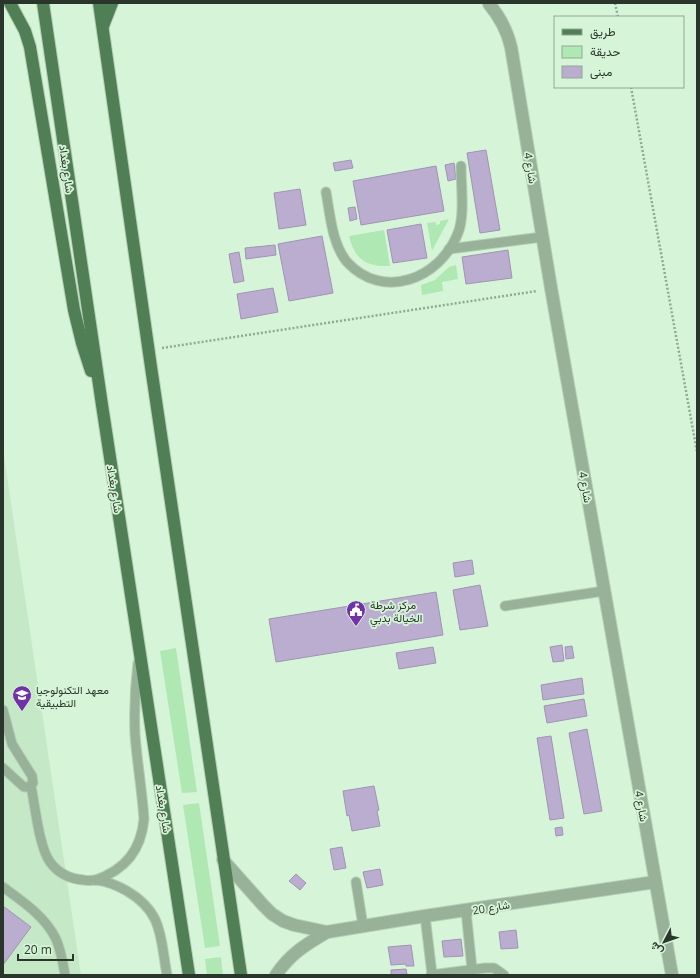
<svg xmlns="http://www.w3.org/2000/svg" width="700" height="978" font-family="'Open Sans',Vazirmatn,sans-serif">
<rect width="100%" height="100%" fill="#d6f5d8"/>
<path fill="#c5e9c7" d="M 3,449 L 81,975 L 3,975 Z"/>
<g fill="#b0e8b3">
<path d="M 449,219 L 432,251 L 427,223 L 436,222 L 436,225 L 440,224 L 440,221 Z"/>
<path d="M 384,230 L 390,266 C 366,267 355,260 349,236 Z"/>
<path d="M 456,265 L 458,279 L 442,282 L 443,291 L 422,295 L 421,285 L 435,280 L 449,267 Z"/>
<path d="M 176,648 L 197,792 L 182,793 L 160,651 Z"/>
<path d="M 199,803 L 220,946 L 205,948 L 183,805 Z"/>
<path d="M 221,957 L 223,975 L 207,975 L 205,959 Z"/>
</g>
<g fill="#bbadcf" stroke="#a193b4">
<path d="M 486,150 L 500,230 L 480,233 L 467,153 Z"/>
<path d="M 351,160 L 353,168 L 335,171 L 333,163 Z"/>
<path d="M 454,163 L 456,179 L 448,181 L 445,165 Z"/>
<path d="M 436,166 L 444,211 L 361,225 L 353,181 Z"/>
<path d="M 300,189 L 306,225 L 279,229 L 274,193 Z"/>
<path d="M 355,207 L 357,219 L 350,221 L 348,208 Z"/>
<path d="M 421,224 L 427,258 L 393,263 L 387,230 Z"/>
<path d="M 322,236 L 333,293 L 289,301 L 278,244 Z"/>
<path d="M 275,245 L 276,255 L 246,259 L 245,248 Z"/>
<path d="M 508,250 L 512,278 L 466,284 L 462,257 Z"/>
<path d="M 239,252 L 244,281 L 234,283 L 229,254 Z"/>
<path d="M 273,288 L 278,312 L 241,319 L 237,294 Z"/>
<path d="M 472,560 L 474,574 L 455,577 L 453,563 Z"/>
<path d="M 480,585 L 488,626 L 460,630 L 453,590 Z"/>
<path d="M 436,592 L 443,635 L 276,662 L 269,619 Z"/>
<path d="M 562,645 L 564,661 L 553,662 L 550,647 Z"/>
<path d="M 572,646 L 574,658 L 566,659 L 565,647 Z"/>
<path d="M 433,647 L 436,663 L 399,669 L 396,653 Z"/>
<path d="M 582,678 L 584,694 L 543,700 L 541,685 Z"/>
<path d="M 584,699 L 587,716 L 547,723 L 544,706 Z"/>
<path d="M 587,729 L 602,811 L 584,814 L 569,733 Z"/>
<path d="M 551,736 L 564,818 L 550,820 L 537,738 Z"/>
<path d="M 374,786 L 379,810 L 377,811 L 380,826 L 352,831 L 349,815 L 347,816 L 343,791 Z"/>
<path d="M 562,827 L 563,835 L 556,836 L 555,828 Z"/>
<path d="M 342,847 L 346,868 L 334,870 L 330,849 Z"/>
<path d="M 380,869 L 383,885 L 367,888 L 363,872 Z"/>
<path d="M 296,874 L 306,883 L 300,890 L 289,881 Z"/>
<path d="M 3,906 L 31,927 L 3,965 Z"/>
<path d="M 516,930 L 518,948 L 501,949 L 499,932 Z"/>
<path d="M 461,939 L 463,956 L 444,957 L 442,941 Z"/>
<path d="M 411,945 L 414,966 L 406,966 L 406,964 L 391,965 L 388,947 Z"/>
<path d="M 406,969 L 407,974 L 391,975 L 391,970 Z"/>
</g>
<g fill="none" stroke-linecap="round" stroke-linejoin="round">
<g stroke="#b4cfb5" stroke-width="11">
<g id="lane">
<path d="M 326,192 C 330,214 332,244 347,262 C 383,301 440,279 458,233 C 465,216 461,186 461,166"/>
<path d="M 449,249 L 542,237"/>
<path d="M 505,606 L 604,591"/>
<path d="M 3,710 L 12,744 L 32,776 L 33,783 L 28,787 L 24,787 L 3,768"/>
<path d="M 31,786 C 35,805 39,847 50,862 C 58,873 70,879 84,880 C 88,881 92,880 96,880 C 107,881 118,886 127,891 C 164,913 160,938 167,975"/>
<path d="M 96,880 C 126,869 141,850 144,819 C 142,790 137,762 135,734 C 134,710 135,687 138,663"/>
<path d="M 356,882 L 363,926"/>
<path d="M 3,887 C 22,901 45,916 56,939 C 61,950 63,963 65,975"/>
<path d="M 466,911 L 472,969"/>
<path d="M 425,916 L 432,974"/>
<path d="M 431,975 L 485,968 L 494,968 L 504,975"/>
</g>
</g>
<g stroke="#b4cfb5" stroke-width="14">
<g id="street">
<path d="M 489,4 C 500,17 507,30 511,47 L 551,288 L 672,975"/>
<path d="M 223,860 L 263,905 L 272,914 L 283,921 L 294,925 L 327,932 L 425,916 L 655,882"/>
<path d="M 276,975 C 290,954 305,945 327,932"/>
</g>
</g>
<g stroke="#b4cfb5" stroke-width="14">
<g id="primary">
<path d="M 10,3 L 25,31 L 30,47 L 74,310 L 82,343 L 91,371"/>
<path d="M 43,3 L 102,405 L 189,975"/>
<path d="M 99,3 L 151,367 L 241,975"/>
<path d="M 103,26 L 112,3"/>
</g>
</g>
<g stroke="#91a993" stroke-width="2.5" stroke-dasharray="2 2" stroke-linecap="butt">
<path d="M 615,3 L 618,17"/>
<path d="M 631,87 L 697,452"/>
<path d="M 162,348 L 537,291"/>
</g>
<use href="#lane" stroke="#98b199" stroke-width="9"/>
<use href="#street" stroke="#98b199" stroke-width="12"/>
<use href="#primary" stroke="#517f55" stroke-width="12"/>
</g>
<defs>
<g id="civic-pin" transform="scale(1)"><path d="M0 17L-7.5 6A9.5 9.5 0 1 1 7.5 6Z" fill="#7132a7" stroke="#d6f5d8"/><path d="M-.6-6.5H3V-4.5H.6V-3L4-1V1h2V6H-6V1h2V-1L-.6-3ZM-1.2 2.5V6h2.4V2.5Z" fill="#fff"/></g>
<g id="university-pin" transform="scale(1)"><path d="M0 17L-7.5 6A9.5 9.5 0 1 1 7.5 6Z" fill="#7132a7" stroke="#d6f5d8"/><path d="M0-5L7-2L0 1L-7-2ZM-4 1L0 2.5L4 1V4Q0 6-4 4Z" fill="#fff"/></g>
</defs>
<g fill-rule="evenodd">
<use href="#civic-pin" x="356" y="610"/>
<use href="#university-pin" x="22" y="695"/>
</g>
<g text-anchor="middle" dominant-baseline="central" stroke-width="3.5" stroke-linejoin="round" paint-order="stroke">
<g font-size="11" fill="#2a362b" stroke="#d6f5d8">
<text transform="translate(531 168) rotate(81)">شارع 4</text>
<text transform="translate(67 169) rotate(82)">شارع بغداد</text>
<text transform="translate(586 487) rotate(80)">شارع 4</text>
<text transform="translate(115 489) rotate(81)">شارع بغداد</text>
<text transform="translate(642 806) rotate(80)">شارع 4</text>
<text transform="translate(164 809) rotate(81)">شارع بغداد</text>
<text transform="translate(491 907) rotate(-9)">شارع 20</text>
</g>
<g font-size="11" fill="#2a362b" stroke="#d6f5d8" text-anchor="start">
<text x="370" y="604">مركز شرطة<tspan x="370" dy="13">الخيالة بدبي</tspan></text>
<text x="36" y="689">معهد التكنولوجيا<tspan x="36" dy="13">التطبيقية</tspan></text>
</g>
</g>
<rect width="700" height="978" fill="none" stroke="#2a362b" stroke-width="8"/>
<rect x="554" y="16" width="130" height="72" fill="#d6f5d8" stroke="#91a993"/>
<rect x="562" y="29" width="20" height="6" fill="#517f55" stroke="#91a993"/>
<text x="590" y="36" font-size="12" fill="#2a362b">طريق</text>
<rect x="562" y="46" width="20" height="12" fill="#b0e8b3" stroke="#91a993"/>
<text x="590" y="56" font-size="12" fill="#2a362b">حديقة</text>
<rect x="562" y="66" width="20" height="12" fill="#bbadcf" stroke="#91a993"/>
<text x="590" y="76" font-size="12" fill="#2a362b">مبنى</text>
<g transform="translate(664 942) rotate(229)" stroke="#d6f5d8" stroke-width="3" paint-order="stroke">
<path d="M0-3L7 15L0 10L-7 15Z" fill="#2a362b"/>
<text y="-6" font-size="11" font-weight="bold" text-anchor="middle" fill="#2a362b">ش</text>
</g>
<path d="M18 954v6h55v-6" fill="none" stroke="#2a362b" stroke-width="2"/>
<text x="24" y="954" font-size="12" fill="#2a362b" stroke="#d6f5d8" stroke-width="3" paint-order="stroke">20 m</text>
</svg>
